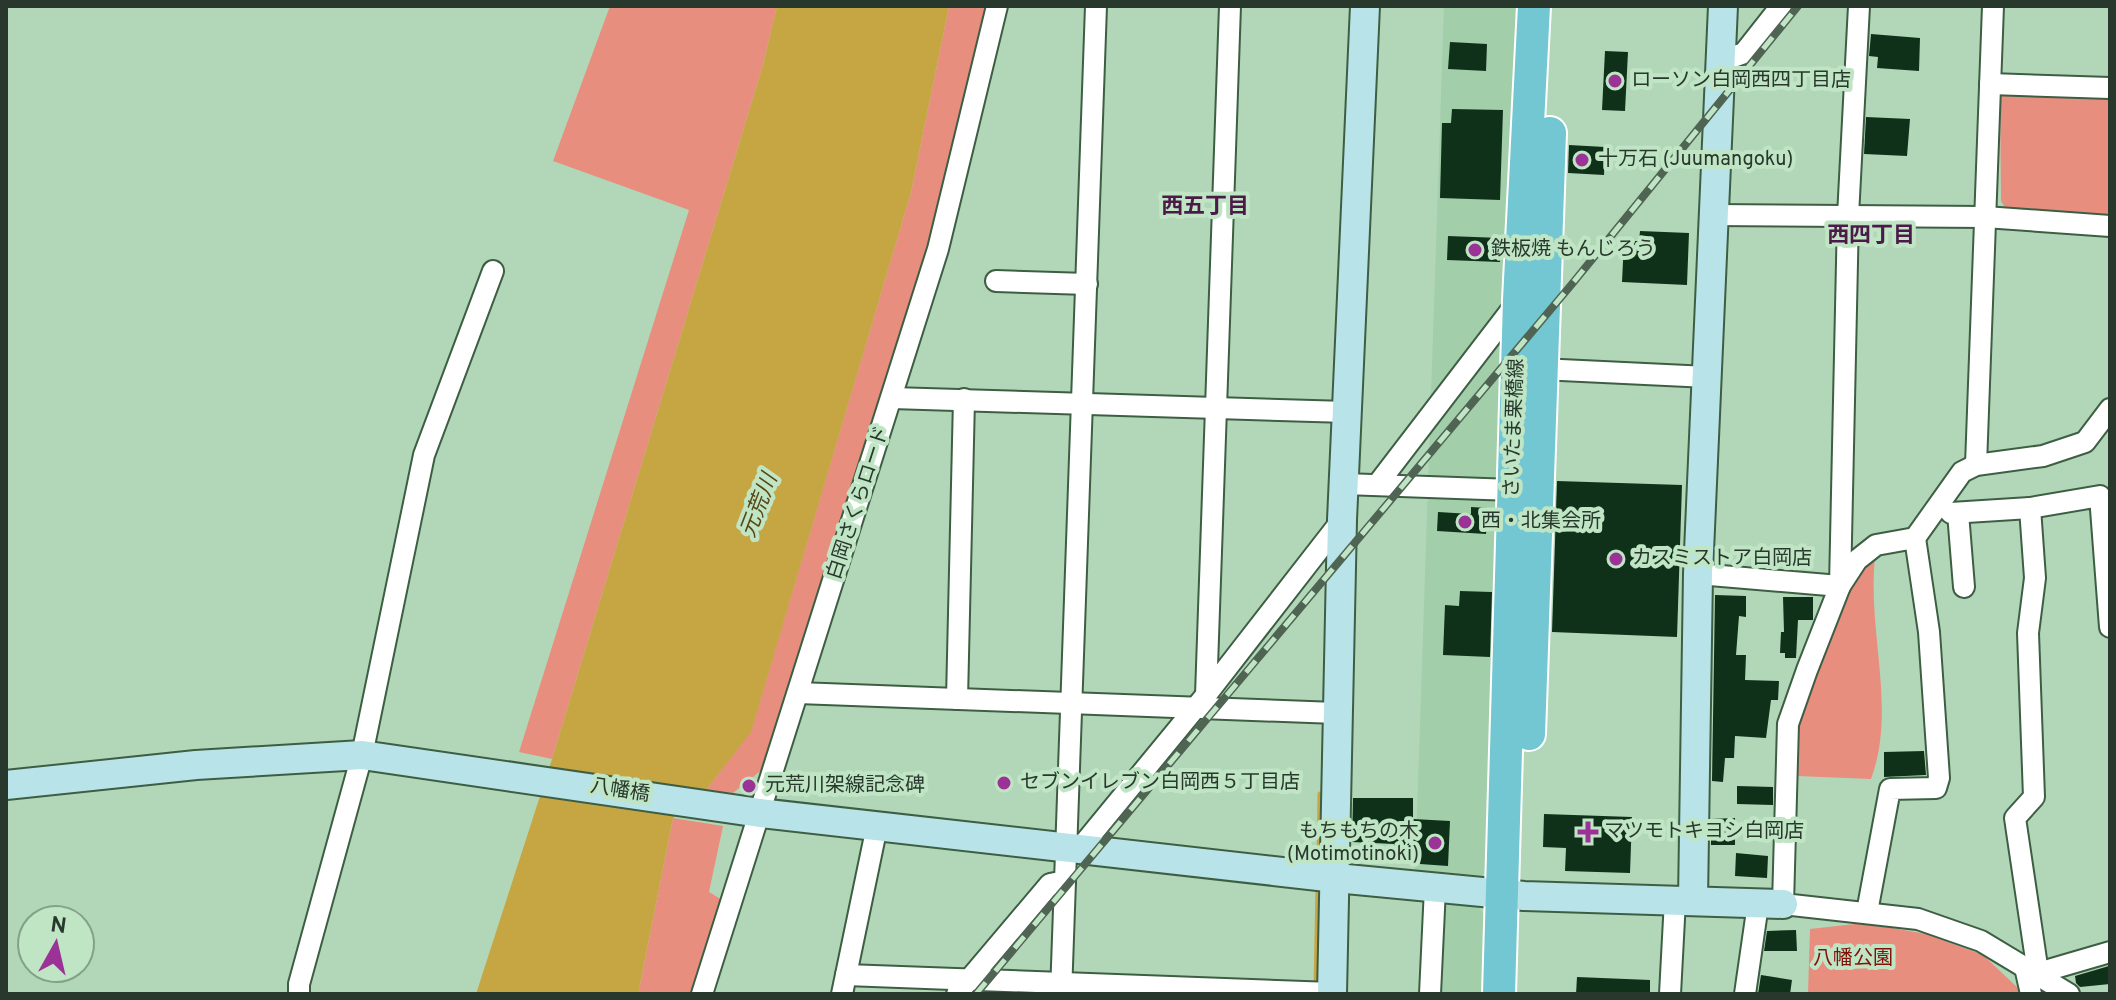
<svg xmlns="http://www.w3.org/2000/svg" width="2116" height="1000" font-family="Overpass,'Noto Sans JP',sans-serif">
<rect width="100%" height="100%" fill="#b2d7b8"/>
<g fill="#a2ceaa">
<path d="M 1444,6 L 1517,6 L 1485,873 L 1477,879 L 1415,873 Z"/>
<path d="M 1427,901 L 1478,907 L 1485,915 L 1482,994 L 1423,994 Z"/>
</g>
<g fill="#e88e7f">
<path d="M 610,6 L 777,6 L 763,65 L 552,759 L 519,752 L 689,210 L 553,161 Z"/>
<path d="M 949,6 L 989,6 L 939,209 L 763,769 L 733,793 L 706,790 L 751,731 L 911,192 Z"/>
<path d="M 2000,92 L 2110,95 L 2110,219 L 2009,214 L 2001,201 Z"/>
<path d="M 1875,558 C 1867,631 1897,709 1871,779 L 1797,776 L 1796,725 L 1858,565 Z"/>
<path d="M 673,818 L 723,826 L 709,892 L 724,901 L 695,994 L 638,994 Z"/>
<path d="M 1864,923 L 1926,934 L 1983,955 L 2019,989 L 2018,994 L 1808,994 L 1810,929 Z"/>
</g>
<path fill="#c6a543" d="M 777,6 L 949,6 L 911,192 L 751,732 L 706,790 L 673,818 L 638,994 L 476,994 L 552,759 L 763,65 Z"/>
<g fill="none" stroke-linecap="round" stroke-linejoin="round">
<g stroke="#c6a543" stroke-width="5">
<path d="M 1319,869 L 1320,794"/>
<path d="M 1316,989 L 1318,887"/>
</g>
</g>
<g fill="#103119">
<path d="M 1871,34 L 1920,38 L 1919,71 L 1877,68 L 1878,57 L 1869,56 Z"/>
<path d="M 1450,42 L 1487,44 L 1486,71 L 1448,69 Z"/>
<path d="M 1605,51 L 1628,52 L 1625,111 L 1602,110 Z"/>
<path d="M 1452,109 L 1503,110 L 1500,200 L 1440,198 L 1442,123 L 1451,123 Z"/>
<path d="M 1866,117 L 1910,119 L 1907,156 L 1864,154 Z"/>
<path d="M 1569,145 L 1605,147 L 1604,175 L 1568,173 Z"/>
<path d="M 1640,231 L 1689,233 L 1687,285 L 1622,282 L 1624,241 L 1639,241 Z"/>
<path d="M 1448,236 L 1501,238 L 1500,262 L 1447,260 Z"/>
<path d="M 1557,481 L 1682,485 L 1677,637 L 1552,632 Z"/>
<path d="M 1471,507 L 1488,508 L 1486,534 L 1437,531 L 1438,512 L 1471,514 Z"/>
<path d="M 1460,591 L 1492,592 L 1490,657 L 1443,655 L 1445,605 L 1459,606 Z"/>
<path d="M 1715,595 L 1746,596 L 1746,617 L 1739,616 L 1736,655 L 1746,655 L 1745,680 L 1779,681 L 1778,700 L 1771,700 L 1766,738 L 1735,736 L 1734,758 L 1725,758 L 1723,782 L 1712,781 Z"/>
<path d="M 1783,597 L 1813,597 L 1813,620 L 1798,620 L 1796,658 L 1785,658 L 1785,653 L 1780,653 L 1781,632 L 1784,632 Z"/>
<path d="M 1924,751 L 1926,775 L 1884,777 L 1884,752 Z"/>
<path d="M 1737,786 L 1773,787 L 1773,805 L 1737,804 Z"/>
<path d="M 1353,798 L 1413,798 L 1413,819 L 1450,821 L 1448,866 L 1420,864 L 1421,852 L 1394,851 L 1394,844 L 1352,842 Z"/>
<path d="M 1544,814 L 1632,817 L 1630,873 L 1565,871 L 1566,848 L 1543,847 Z"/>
<path d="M 1735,818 L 1735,845 L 1711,845 L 1711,819 Z"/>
<path d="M 1736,853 L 1768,856 L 1767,878 L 1735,876 Z"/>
<path d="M 1796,930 L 1797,951 L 1764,951 L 1767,931 Z"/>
<path d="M 2109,966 L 2110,984 L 2080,987 L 2076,983 L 2075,976 Z"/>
<path d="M 1761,975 L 1792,980 L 1790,994 L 1758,994 Z"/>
<path d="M 1577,977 L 1650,980 L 1650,994 L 1576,994 Z"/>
</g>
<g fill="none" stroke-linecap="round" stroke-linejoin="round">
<g stroke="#3d5e43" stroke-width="24">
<g id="street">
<path d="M 1722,61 L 1744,53 L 1781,6"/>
<path d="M 1990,84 L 2110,88"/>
<path d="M 1713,215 L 1985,217 L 2110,226"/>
<path d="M 996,281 L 1087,284"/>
<path d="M 1540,369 L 1708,377"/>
<path d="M 892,398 L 1347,412"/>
<path d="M 1976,465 L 1993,6"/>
<path d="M 1344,484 L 1513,490"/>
<path d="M 1377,485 L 1518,301"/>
<path d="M 2030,508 L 2035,578 L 2028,633 L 2034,797 L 2015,818 L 2038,973"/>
<path d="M 1951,513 L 2030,508 L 2100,496 L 2110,627"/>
<path d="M 1958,513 L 1964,587"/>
<path d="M 1915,538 L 1876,545 L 1857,560 L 1840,586 L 1807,670 L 1788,724 L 1783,904 L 1918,919 L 1981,941 L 2069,994"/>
<path d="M 1698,574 L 1840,586"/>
<path d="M 1840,586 L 1848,216 L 1859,6"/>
<path d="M 798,693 L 1336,713"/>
<path d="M 1206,695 L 1230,6"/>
<path d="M 957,699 L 964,399"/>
<path d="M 1085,849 L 1086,841 L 1206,695 L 1342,520"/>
<path d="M 1867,912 L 1890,789 L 1936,788 L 1939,778 L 1929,632 L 1915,538 L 1962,472 L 1976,465 L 2043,456 L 2085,442 L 2110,409"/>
<path d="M 2025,967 L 2031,994"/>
<path d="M 2038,973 L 2110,952"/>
<path d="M 846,975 L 1332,993"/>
<path d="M 299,994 L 299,984 L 362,755 L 424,455 L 493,271"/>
<path d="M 702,994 L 938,249 L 997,6"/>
<path d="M 842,994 L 877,826"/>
<path d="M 957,994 L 1050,884 L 1065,881"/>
<path d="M 1061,994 L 1096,6"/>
<path d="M 1430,994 L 1435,888"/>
<path d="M 1670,994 L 1675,900"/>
<path d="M 1745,994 L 1758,904"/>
</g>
</g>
<g stroke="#3d5e43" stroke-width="32">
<g id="secondary">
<path d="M 6,785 L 196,765 L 362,755 L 760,813 L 1336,878 L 1524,896 L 1783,904"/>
<path d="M 1693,900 L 1698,574 L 1723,6"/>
<path d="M 1332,994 L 1342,520 L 1365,6"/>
</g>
</g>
<g stroke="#fff" stroke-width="36">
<g id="primary">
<path d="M 1529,734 L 1550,133"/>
<path d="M 1499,994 L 1519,300 L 1534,6"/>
</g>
</g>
<use href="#street" stroke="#fff" stroke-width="20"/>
<use href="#secondary" stroke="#b8e3e8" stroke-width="28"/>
<use href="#primary" stroke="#72c7d2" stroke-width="32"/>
<g stroke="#4f6452" stroke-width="8">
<path id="rail" d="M 976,994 L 1572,284 L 1798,6"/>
</g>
<use href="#rail" stroke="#bfe5c5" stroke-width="5" stroke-dasharray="15" stroke-linecap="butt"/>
</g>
<g fill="#9b3396" stroke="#bfe5c5" stroke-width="3">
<circle cx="1615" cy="81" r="8"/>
<circle cx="1582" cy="160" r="8"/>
<circle cx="1475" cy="250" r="8"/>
<circle cx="1465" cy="522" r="8"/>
<circle cx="1616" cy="559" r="8"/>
<circle cx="1004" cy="783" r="8"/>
<circle cx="749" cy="786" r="8"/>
<path d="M1584 820h8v8h8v8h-8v8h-8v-8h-8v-8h8z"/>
<circle cx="1435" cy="843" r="8"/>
</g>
<g text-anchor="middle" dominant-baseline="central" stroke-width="8" stroke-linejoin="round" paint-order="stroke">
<g font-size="20" fill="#29382c" stroke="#bfe5c5" text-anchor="start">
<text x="1631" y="81">ローソン白岡西四丁目店</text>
<text x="1598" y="160">十万石 (Juumangoku)</text>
<text x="1491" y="250">鉄板焼 もんじろう</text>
<text x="1481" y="522">西・北集会所</text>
<text x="1632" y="559">カスミストア白岡店</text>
<text x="1020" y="783">セブンイレブン白岡西５丁目店</text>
<text x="765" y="786">元荒川架線記念碑</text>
<text x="1419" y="832" text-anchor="end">もちもちの木<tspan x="1419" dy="23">(Motimotinoki)</tspan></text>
<text x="1604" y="832">マツモトキヨシ白岡店</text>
</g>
<g font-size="20" fill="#29382c" stroke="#bfe5c5">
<text transform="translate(1515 428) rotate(-88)">さいたま栗橋線</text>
<text transform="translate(859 503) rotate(-72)">白岡さくらロード</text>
<text transform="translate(620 791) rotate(9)">八幡橋</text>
</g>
<g font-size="20" fill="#81120a" stroke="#bfe5c5">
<text x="1853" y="959">八幡公園</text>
</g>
<g font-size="22" font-weight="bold" fill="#4c1a49" stroke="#bfe5c5">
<text x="1205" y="207">西五丁目</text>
<text x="1871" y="236">西四丁目</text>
</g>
<g font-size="22" font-style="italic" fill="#594713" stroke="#bfe5c5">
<text transform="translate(760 506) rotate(-69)">元荒川</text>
</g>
</g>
<rect width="2116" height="1000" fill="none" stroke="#29382c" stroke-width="16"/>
<g transform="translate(56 944) rotate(8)"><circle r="38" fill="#bfe5c5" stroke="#83a088" stroke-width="2"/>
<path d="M0-6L14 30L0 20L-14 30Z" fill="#9b3396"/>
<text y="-12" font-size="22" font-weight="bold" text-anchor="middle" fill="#29382c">N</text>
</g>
</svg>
